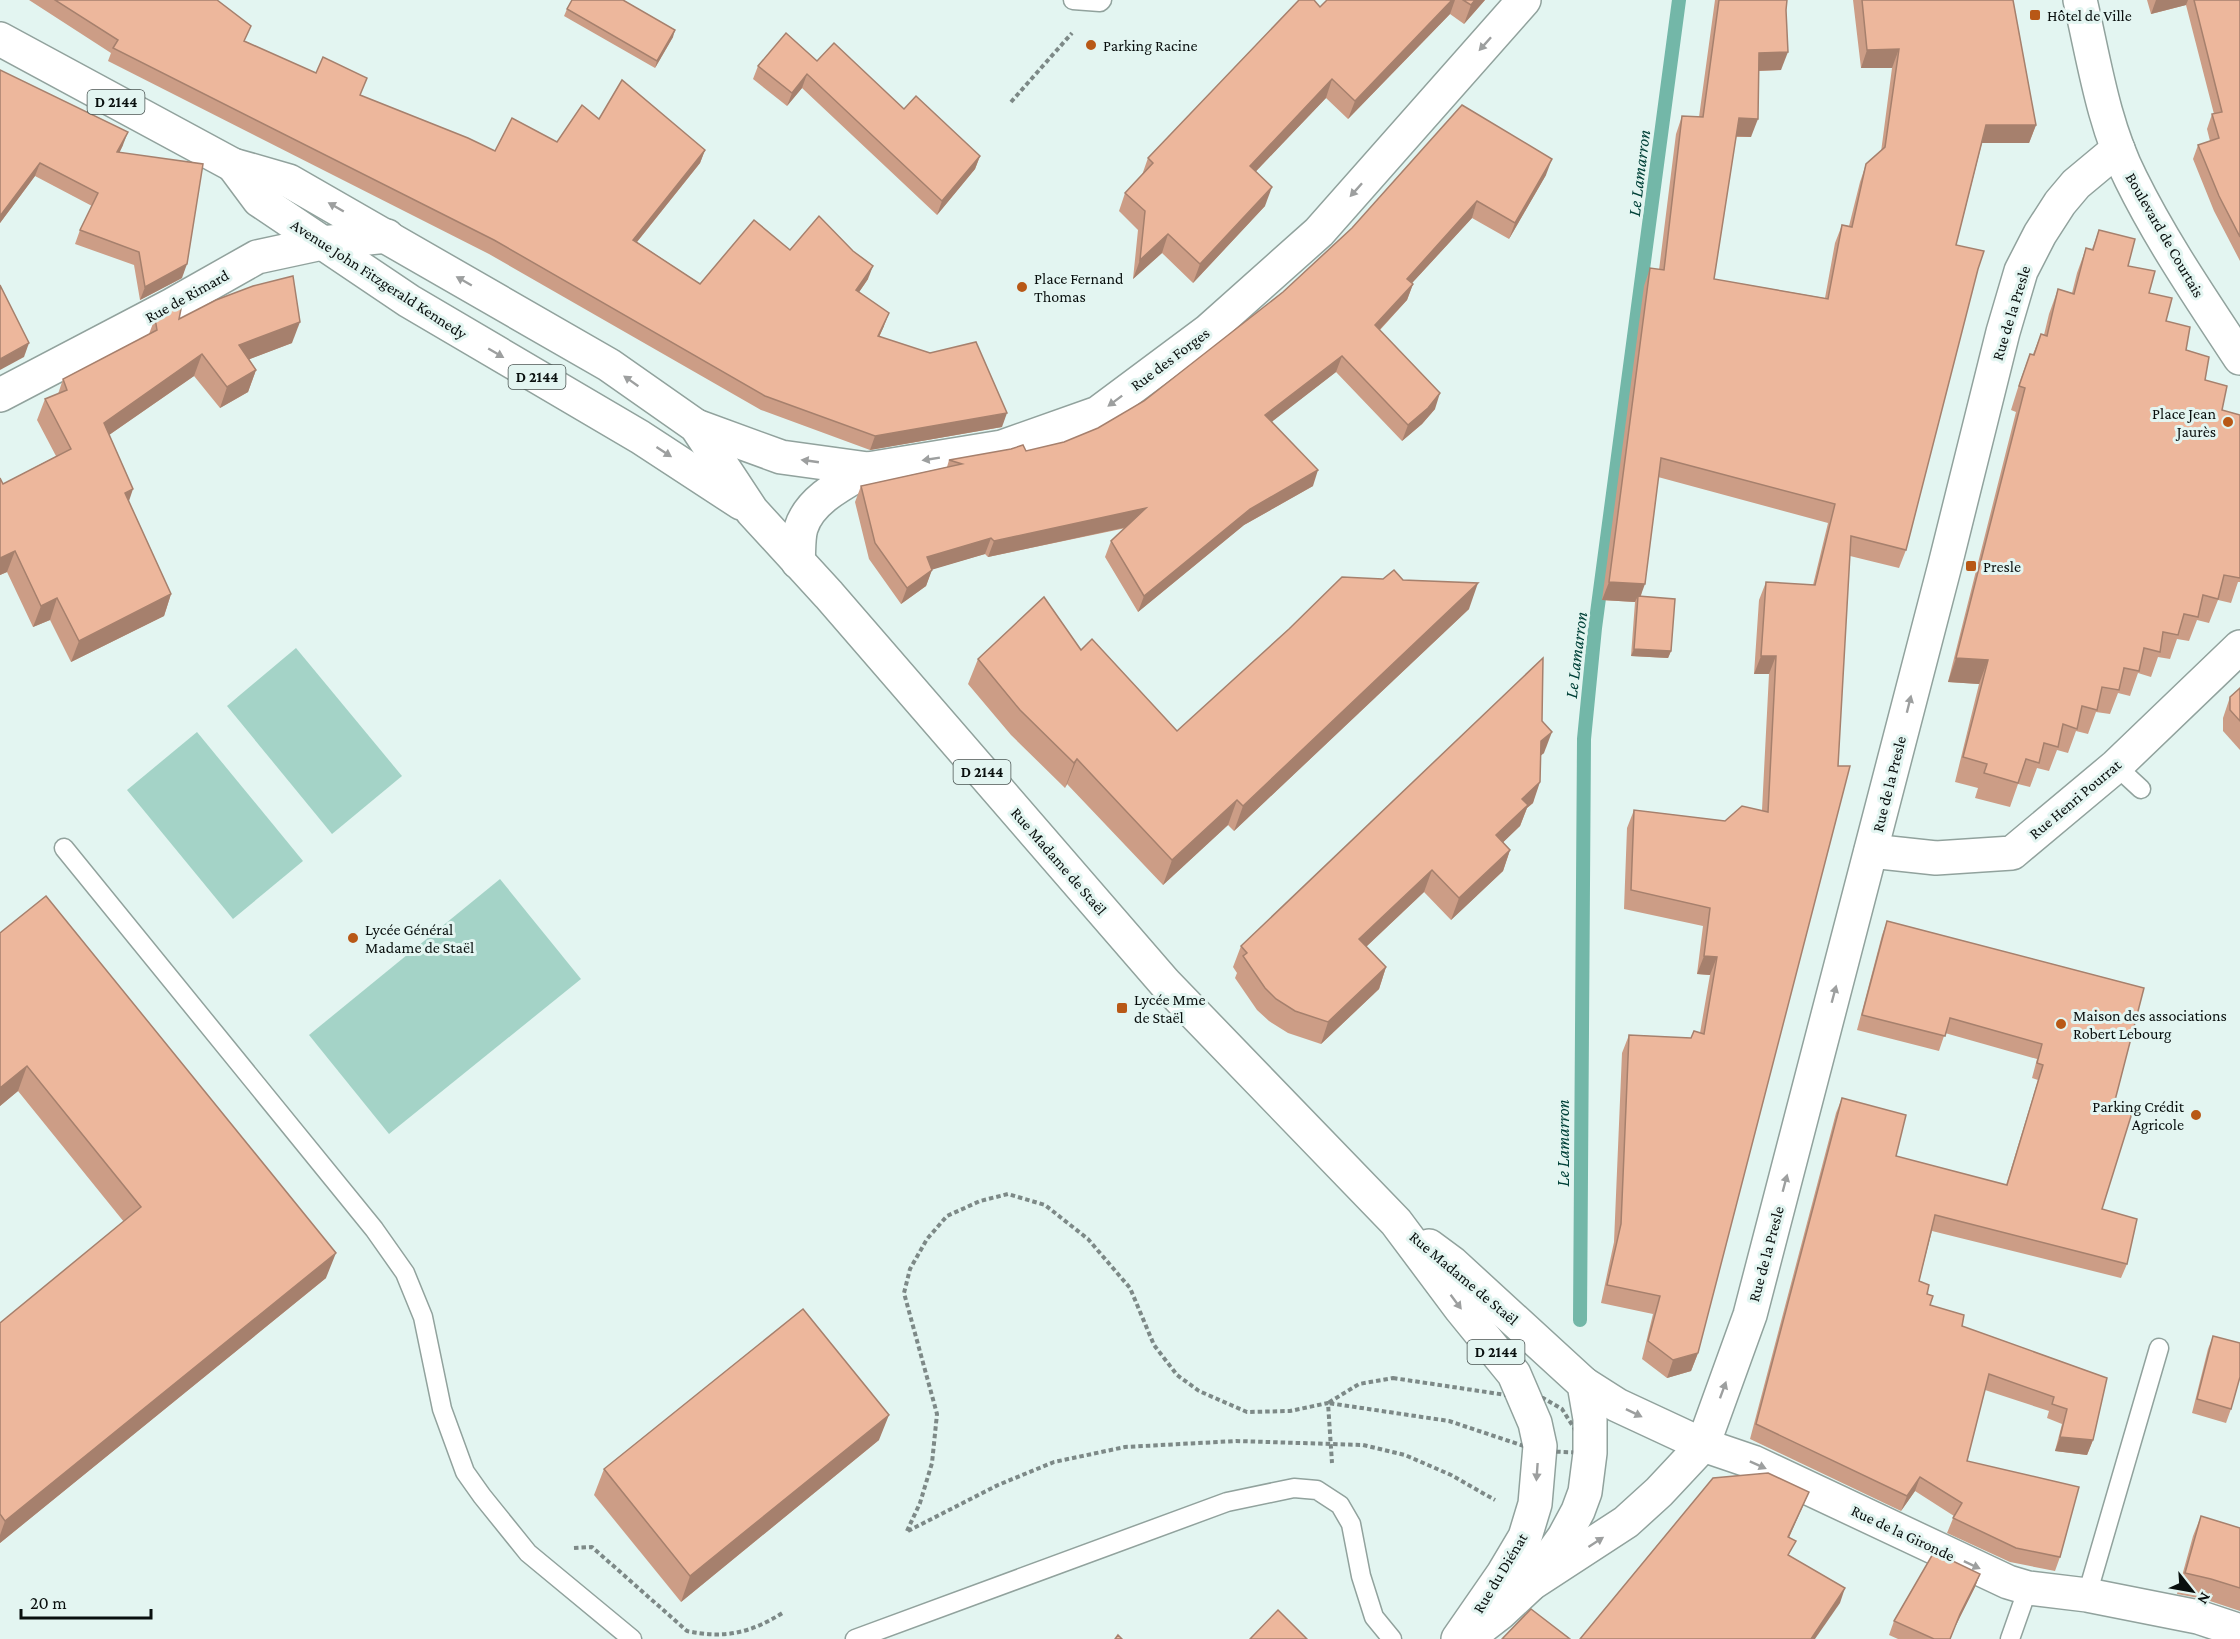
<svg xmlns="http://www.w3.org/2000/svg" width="2240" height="1639" font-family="'Crimson Pro',serif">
<rect width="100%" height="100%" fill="#e3f5f1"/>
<g fill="#a4d3c7">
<path d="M 296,648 L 402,776 L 332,834 L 227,706 Z"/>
<path d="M 197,732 L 303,861 L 233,919 L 127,790 Z"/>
<path d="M 500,879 L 581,979 L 389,1134 L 309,1035 Z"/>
</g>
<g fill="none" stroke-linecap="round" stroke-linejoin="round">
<path stroke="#73b7a8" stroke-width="14" d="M 1580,1320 L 1584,739 L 1595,628 L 1679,0"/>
<g stroke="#91a29d" stroke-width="21">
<g id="lane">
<path d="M 1073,0 L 1100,2 L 1102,0"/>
<path d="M 2116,766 L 2141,789"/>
<path d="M 64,848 L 374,1229 L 405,1273 L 423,1317 L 442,1409 L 465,1472 L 482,1496 L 528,1553 L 632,1639"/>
<path d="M 2087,1595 L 2159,1348"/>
<path d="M 855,1639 L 1227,1502 L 1294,1488 L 1317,1490 L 1340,1505 L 1351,1524 L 1361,1576 L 1374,1617 L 1392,1639"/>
<path d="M 2010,1639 L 2028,1588"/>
</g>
</g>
<g stroke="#91a29d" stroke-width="36">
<g id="street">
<path d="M 1871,851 L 1936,858 L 2012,853 L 2116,766 L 2240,647"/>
<path d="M 1703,1445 L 1753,1462 L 2008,1582 L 2028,1588 L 2087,1595 L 2198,1617 L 2240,1631"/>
</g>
</g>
<g stroke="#91a29d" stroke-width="36">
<g id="secondary">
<path d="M 2080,0 C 2094,60 2103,124 2131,179 C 2162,242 2202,300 2240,358"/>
<path d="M 0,395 L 172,305 L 257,257 L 322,243 L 387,236"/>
<path d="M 696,426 L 781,457 L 868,469 L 1002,447 L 1098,413 L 1208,331 L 1319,232 L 1524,0"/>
<path d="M 798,562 C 799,552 798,538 801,528 C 810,499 844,483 868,469"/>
<path d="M 1584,1384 L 1617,1405 L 1703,1445"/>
<path d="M 1531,1584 L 1626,1522 L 1659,1492 L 1703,1445 L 1750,1315 L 1945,565 L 2003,332 L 2021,271 L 2040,234 L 2060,203 L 2076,184 L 2118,149"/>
</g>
</g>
<g stroke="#91a29d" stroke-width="36">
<g id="primary">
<path d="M 0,39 L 233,165 L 289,181 L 609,365 L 696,426 L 752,511 L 829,595 L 1165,983 L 1396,1222 L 1461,1309 L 1514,1374 L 1535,1423 L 1540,1446 L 1535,1504 L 1525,1537 L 1503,1574 L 1458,1639"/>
<path d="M 233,165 L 259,200 L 409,301 L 640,437 L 741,503"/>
<path d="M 1429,1246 L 1452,1263 L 1584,1384 L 1590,1419 L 1590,1453 L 1585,1492 L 1578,1511 L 1564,1537 L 1529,1586 L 1500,1613 L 1478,1630"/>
</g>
</g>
<g stroke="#7d8987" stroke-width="4" stroke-dasharray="4.5 3" stroke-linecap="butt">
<path d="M 1011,102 L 1072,33"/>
<path d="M 1393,1378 L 1526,1398 L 1543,1398 L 1562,1409 L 1590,1453 L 1539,1451 L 1449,1421 L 1328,1403 L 1359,1384 Z"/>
<path d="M 907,1531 L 920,1503 L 932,1463 L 937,1414 L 904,1293 L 910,1269 L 927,1239 L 947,1216 L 980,1201 L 1008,1194 L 1045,1205 L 1088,1239 L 1130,1288 L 1154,1345 L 1177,1375 L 1199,1391 L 1247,1412 L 1290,1411 L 1328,1403 L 1332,1463"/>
<path d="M 908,1531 L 998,1485 L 1054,1462 L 1125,1447 L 1236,1441 L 1363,1445 L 1405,1455 L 1451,1475 L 1495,1500"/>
<path d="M 574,1548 L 592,1547 L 687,1631 C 725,1639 751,1633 784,1612"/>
</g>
<use href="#lane" stroke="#fff" stroke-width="18"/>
<use href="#street" stroke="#fff" stroke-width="33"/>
<use href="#secondary" stroke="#fff" stroke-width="33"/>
<use href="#primary" stroke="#fff" stroke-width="33"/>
</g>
<g fill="#cc9d86">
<path d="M 29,0 L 217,0 L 245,41 L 360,95 L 495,151 L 557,142 L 599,119 L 705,150 L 700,163 L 637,242 L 700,284 L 790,250 L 868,279 L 859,292 L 884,326 L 879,337 L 1002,427 L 870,450 L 761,410 L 489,254 L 108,61 L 111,53 Z"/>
<path d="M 1327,0 L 1485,0 L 1464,24 L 1450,14 L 1348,119 L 1326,98 L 1255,172 L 1265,206 L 1193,283 L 1162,253 L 1133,279 L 1138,230 L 1119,211 L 1125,193 L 1142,175 L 1148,158 L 1320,7 Z"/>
<path d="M 1715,0 L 1787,0 L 1781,70 L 1759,71 L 1751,137 L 1736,137 L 1714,279 L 1825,298 L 1835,243 L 1842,225 L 1849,226 L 1860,182 L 1866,164 L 1881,152 L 1892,68 L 1861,68 L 1853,0 L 2013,0 L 2036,125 L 2029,143 L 1982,143 L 1956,245 L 1978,269 L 1906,550 L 1899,568 L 1850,556 L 1698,1353 L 1691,1371 L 1667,1378 L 1642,1359 L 1653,1314 L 1601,1303 L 1614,1242 L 1622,1053 L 1629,1035 L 1691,1038 L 1700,1033 L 1710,975 L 1697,974 L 1703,926 L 1624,909 L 1627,828 L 1634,810 L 1725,821 L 1762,810 L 1769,674 L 1754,674 L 1759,600 L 1766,582 L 1813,585 L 1828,523 L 1658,477 L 1641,596 L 1671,651 L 1668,658 L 1631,656 L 1635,602 L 1602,600 L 1644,286 L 1650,268 L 1659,270 L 1676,134 L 1682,116 L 1699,117 Z"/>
<path d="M 2147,0 L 2240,0 L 2240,261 L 2214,211 L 2193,159 L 2198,145 L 2210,141 L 2207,129 L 2212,114 L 2214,114 L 2186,5 L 2151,14 Z"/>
<path d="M 567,9 L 673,37 L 655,68 L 564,16 Z"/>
<path d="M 817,61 L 904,109 L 980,156 L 975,169 L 937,215 L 802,88 L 787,106 L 753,79 L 758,66 Z"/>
<path d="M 0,70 L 123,145 L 119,153 L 182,278 L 140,300 L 134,265 L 75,244 L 80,230 L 92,206 L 35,176 L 0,223 Z"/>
<path d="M 1546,175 L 1509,239 L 1472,218 L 1412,283 L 1413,284 L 1407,300 L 1380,330 L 1435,409 L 1422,424 L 1402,441 L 1336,372 L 1272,421 L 1313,486 L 1244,525 L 1138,612 L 1105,557 L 1111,541 L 1126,528 L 988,557 L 985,554 L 932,569 L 926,586 L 901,604 L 869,559 L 855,502 L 861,486 L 947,467 L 949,460 L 1026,451 L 1064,442 L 1098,428 L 1144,401 L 1283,292 L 1352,228 Z"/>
<path d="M 2099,230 L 2128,266 L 2149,293 L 2205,380 L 2222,410 L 2240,415 L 2240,582 L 2238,582 L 2231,603 L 2218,600 L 2209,623 L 2197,620 L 2189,641 L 2177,639 L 2170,659 L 2158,657 L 2151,677 L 2138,673 L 2130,696 L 2118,693 L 2110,714 L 2096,712 L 2088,734 L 2076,731 L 2068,753 L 2057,750 L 2049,771 L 2037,768 L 2030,787 L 2018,784 L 2010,807 L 1975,798 L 1978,788 L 1955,782 L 1979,684 L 1948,682 L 2016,412 L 2011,410 L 2021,378 L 2030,354 L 2033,354 L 2041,334 L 2044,335 L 2049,314 L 2058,289 L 2072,293 L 2077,273 L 2086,248 L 2092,249 Z"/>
<path d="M 155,318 L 179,319 L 292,343 L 249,359 L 256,370 L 248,392 L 220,408 L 194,376 L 109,435 L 129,502 L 171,594 L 164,616 L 71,662 L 50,620 L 33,627 L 7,572 L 0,575 L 0,478 L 3,484 L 56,456 L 37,420 L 45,399 L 58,394 L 63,379 L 149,334 Z"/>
<path d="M 1403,580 L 1469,609 L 1234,831 L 1228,825 L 1163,885 L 1067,784 L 1065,788 L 1011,735 L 968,684 L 978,659 L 1081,650 L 1177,731 Z"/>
<path d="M 2240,688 L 2240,750 L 2223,731 L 2223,718 L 2230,697 Z"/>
<path d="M 1542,721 L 1544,753 L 1541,755 L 1533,803 L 1527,808 L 1520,826 L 1503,842 L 1510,850 L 1503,871 L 1451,920 L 1424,892 L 1366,947 L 1386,967 L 1379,989 L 1321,1044 L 1288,1033 L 1269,1021 L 1257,1010 L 1235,978 L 1237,973 L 1233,967 L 1241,946 Z"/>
<path d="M 1887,921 L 2144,988 L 2113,1108 L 2102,1209 L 2127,1264 L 2121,1278 L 1932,1231 L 1919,1281 L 1927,1294 L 1930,1305 L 1962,1326 L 2107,1378 L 2093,1440 L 2087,1455 L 2055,1451 L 2062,1424 L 2047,1418 L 2049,1411 L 1985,1390 L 1967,1461 L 2060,1557 L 2055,1571 L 2010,1562 L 1947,1533 L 1954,1516 L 1915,1491 L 1901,1511 L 1750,1439 L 1836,1113 L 1842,1098 L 1896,1156 L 2006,1185 L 2038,1080 L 2032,1078 L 2037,1059 L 1945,1033 L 1939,1051 L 1857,1030 L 1882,935 Z"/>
<path d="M 0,933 L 326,1278 L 0,1543 L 0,1323 L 124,1222 L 18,1091 L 0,1106 Z"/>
<path d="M 2213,1336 L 2231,1409 L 2226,1423 L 2192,1413 L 2208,1349 Z"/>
<path d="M 879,1440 L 681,1602 L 594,1495 L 604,1469 Z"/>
<path d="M 2201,1516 L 2240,1528 L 2240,1611 L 2204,1599 L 2177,1594 L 2193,1536 Z"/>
<path d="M 1980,1574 L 1975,1587 L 1955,1627 L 1950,1639 L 1898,1639 L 1889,1635 L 1894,1621 Z"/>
</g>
<g fill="#a6806d">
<path d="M 1452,0 L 1455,0 L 1450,14 L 1348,119 L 1355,101 Z"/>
<path d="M 1475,0 L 1485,0 L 1464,24 L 1471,5 Z"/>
<path d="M 2156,0 L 2188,0 L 2186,5 L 2151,14 Z"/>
<path d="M 675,30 L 673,37 L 655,68 L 657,61 Z"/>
<path d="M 1899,49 L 1892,68 L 1861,68 L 1867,50 Z"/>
<path d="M 1788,52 L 1781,70 L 1752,71 L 1759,53 Z"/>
<path d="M 807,74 L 802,88 L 787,106 L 792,93 Z"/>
<path d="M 1332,79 L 1326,98 L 1243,185 L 1250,166 Z"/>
<path d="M 1739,118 L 1758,119 L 1751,137 L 1732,136 Z"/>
<path d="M 1986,125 L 2036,125 L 2029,143 L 1980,143 Z"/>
<path d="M 128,132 L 123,145 L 113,166 L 117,152 Z"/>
<path d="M 705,150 L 700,163 L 628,253 L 633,240 Z"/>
<path d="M 980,156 L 975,169 L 937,215 L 942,201 Z"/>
<path d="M 1552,159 L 1546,175 L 1509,239 L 1515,223 Z"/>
<path d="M 40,163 L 35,176 L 0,223 L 0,216 Z"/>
<path d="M 1272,187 L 1265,206 L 1193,283 L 1200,264 Z"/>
<path d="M 1477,201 L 1472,218 L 1401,295 L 1407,279 Z"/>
<path d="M 1168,234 L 1162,253 L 1133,279 L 1140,260 Z"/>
<path d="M 187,264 L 182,278 L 140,300 L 145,287 Z"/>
<path d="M 873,266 L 868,279 L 851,304 L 856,290 Z"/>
<path d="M 1413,284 L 1407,300 L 1369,341 L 1375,325 Z"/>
<path d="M 889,313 L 884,326 L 873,350 L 878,336 Z"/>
<path d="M 300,322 L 292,343 L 232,366 L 239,345 Z"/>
<path d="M 29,343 L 24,357 L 0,370 L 0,359 Z"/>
<path d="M 202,354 L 194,376 L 96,444 L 104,423 Z"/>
<path d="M 1342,356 L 1336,372 L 1260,431 L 1265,415 Z"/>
<path d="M 256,370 L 248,392 L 220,408 L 227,387 Z"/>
<path d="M 1440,393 L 1435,409 L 1422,424 L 1402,441 L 1408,425 Z"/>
<path d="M 1007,413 L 1002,427 L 870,450 L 875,436 Z"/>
<path d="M 1318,470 L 1313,486 L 1244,525 L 1138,612 L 1144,596 L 1250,509 Z"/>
<path d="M 133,489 L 126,510 L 125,493 Z"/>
<path d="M 1146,508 L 1141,524 L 988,557 L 994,541 Z"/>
<path d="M 991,538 L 985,554 L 921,573 L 927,557 Z"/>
<path d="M 15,551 L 7,572 L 0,575 L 0,558 Z"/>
<path d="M 932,570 L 926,586 L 901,604 L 907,588 Z"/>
<path d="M 1609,582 L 1645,584 L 1638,603 L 1638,596 L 1635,602 L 1602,600 Z"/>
<path d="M 1478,583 L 1469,609 L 1234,831 L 1243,806 Z"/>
<path d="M 171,594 L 164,616 L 71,662 L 79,641 Z"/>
<path d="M 57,598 L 50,620 L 33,627 L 41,606 Z"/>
<path d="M 1634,649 L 1671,651 L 1668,658 L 1631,656 Z"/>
<path d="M 1761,656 L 1776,656 L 1769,674 L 1754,674 Z"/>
<path d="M 1956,658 L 1988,660 L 1979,684 L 1948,682 Z"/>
<path d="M 1552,732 L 1544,753 L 1533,762 L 1541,741 Z"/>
<path d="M 1077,759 L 1067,784 L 1065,788 L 1074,763 Z"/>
<path d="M 1540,782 L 1533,803 L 1527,808 L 1520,826 L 1489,856 L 1496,835 L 1522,799 Z"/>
<path d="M 1237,800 L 1228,825 L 1163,885 L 1172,860 Z"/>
<path d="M 1510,850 L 1503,871 L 1451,920 L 1459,898 Z"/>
<path d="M 1432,870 L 1424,892 L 1351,961 L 1359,939 Z"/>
<path d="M 1704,956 L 1717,957 L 1710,975 L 1697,974 Z"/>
<path d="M 1386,967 L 1379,989 L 1321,1044 L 1328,1022 Z"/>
<path d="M 27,1066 L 18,1091 L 0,1106 L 0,1088 Z"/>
<path d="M 336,1253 L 326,1278 L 0,1543 L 0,1535 L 5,1521 Z"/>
<path d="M 1698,1353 L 1691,1371 L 1667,1378 L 1673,1360 Z"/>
<path d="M 889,1415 L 879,1440 L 681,1602 L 690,1576 Z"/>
<path d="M 2060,1437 L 2093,1440 L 2087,1455 L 2055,1451 Z"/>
<path d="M 1920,1477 L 1915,1491 L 1901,1511 L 1907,1496 Z"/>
<path d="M 1809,1492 L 1803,1506 L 1783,1551 L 1788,1537 Z"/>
<path d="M 1980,1574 L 1975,1587 L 1955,1627 L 1960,1614 Z"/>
<path d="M 1845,1588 L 1840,1603 L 1815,1639 L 1811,1639 Z"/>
</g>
<g fill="#edb79c" stroke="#a6806d" stroke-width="1.5">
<path d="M 55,0 L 217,0 L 251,26 L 244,41 L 316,73 L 323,57 L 367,78 L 360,95 L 468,138 L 495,151 L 512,118 L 557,142 L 582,105 L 599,119 L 622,80 L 705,150 L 633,240 L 700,284 L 754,220 L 790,250 L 819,216 L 853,251 L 873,266 L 856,290 L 889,313 L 878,336 L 930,353 L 976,342 L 1007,413 L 875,436 L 765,396 L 494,240 L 113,48 L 118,40 Z"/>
<path d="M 572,0 L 623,0 L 675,30 L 657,61 L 567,9 Z"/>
<path d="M 1299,0 L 1314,0 L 1320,7 L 1327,0 L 1452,0 L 1355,101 L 1332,79 L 1250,166 L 1272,187 L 1200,264 L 1168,234 L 1140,260 L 1145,211 L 1125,193 L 1153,163 L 1148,158 Z"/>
<path d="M 1463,0 L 1475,0 L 1471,5 Z"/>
<path d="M 1719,0 L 1787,0 L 1786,10 L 1788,52 L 1759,53 L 1758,119 L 1739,118 L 1714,279 L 1828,299 L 1842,225 L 1852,227 L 1866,164 L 1885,147 L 1899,49 L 1867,50 L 1862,0 L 2013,0 L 2036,125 L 1986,125 L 1956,245 L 1984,251 L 1978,269 L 1906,550 L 1851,536 L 1838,766 L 1850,766 L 1698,1353 L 1673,1360 L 1648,1341 L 1660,1296 L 1607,1285 L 1621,1224 L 1629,1035 L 1691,1038 L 1694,1031 L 1704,1034 L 1717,957 L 1704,956 L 1710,908 L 1631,890 L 1634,810 L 1725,821 L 1742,806 L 1768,812 L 1776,656 L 1761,656 L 1766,582 L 1815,585 L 1835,504 L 1661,458 L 1645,584 L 1609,582 L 1650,268 L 1664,270 L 1682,116 L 1703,117 Z"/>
<path d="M 2194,0 L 2240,0 L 2240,237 L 2219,196 L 2198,145 L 2219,138 L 2212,114 L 2222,112 Z"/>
<path d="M 786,33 L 817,61 L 834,43 L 904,109 L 916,96 L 980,156 L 942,201 L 807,74 L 792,93 L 758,66 Z"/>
<path d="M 0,70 L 128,132 L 117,152 L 203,164 L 187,264 L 145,287 L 139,252 L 80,230 L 98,193 L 40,163 L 0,216 Z"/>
<path d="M 1462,105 L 1552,159 L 1515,223 L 1477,201 L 1407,279 L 1413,284 L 1375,325 L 1440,393 L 1428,408 L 1408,425 L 1342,356 L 1265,415 L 1318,470 L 1250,509 L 1144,596 L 1111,541 L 1146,508 L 994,541 L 991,538 L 927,557 L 932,570 L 907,588 L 875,543 L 861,486 L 962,464 L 949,460 L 1011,449 L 1023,445 L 1026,451 L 1064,442 L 1098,428 L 1144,401 L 1283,292 L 1352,228 Z"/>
<path d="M 2099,230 L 2135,239 L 2128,266 L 2155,271 L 2149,293 L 2172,298 L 2166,321 L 2190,327 L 2186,350 L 2209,357 L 2205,380 L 2227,386 L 2222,410 L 2240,415 L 2240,578 L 2224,575 L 2218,599 L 2203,595 L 2198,617 L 2184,614 L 2178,635 L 2163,632 L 2160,652 L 2144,648 L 2139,671 L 2124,668 L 2119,690 L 2102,687 L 2097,710 L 2082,706 L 2077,729 L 2063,724 L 2058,747 L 2044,743 L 2039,763 L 2026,759 L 2018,783 L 1984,773 L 1987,764 L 1963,757 L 1988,660 L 1956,658 L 2025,388 L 2019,386 L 2030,354 L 2034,355 L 2041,334 L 2047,336 L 2058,289 L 2074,294 L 2086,248 L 2093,250 Z"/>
<path d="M 293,276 L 300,322 L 239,345 L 256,370 L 227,387 L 202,354 L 104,423 L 133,489 L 125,493 L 171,594 L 79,641 L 57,598 L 41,606 L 15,551 L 0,558 L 0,478 L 3,484 L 71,449 L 45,399 L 67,390 L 63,379 L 157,330 L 155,318 L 182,304 L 179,319 L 216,300 L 253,286 Z"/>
<path d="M 0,285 L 29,343 L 0,359 Z"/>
<path d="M 1394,570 L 1403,580 L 1478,583 L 1243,806 L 1237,800 L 1172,860 L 1077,759 L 1074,763 L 1020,710 L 978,659 L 1044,597 L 1081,650 L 1092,639 L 1177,731 L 1289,629 L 1342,577 L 1383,579 Z"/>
<path d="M 1638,596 L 1675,599 L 1671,651 L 1634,649 Z"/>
<path d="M 1543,658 L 1542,721 L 1552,732 L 1541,741 L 1540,782 L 1522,799 L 1528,805 L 1496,835 L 1510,850 L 1459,898 L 1432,870 L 1359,939 L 1386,967 L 1328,1022 L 1295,1011 L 1276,999 L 1265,988 L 1243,956 L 1247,953 L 1241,946 Z"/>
<path d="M 2240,688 L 2240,721 L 2230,710 L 2230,697 Z"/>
<path d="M 46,896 L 336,1253 L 5,1521 L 0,1514 L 0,1323 L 141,1207 L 27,1066 L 0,1088 L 0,933 Z"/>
<path d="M 1887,921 L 2144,988 L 2113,1108 L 2132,1113 L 2102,1209 L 2137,1219 L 2127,1264 L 1935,1215 L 1919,1281 L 1929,1285 L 1927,1294 L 1933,1296 L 1930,1305 L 1964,1315 L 1962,1326 L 2107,1378 L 2093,1440 L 2060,1437 L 2067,1409 L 2052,1404 L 2054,1397 L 1989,1374 L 1967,1461 L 2079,1487 L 2060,1557 L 2016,1548 L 1953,1518 L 1962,1503 L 1920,1477 L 1907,1496 L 1756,1424 L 1842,1098 L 1906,1115 L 1896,1156 L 2007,1185 L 2043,1065 L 2037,1063 L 2042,1044 L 1950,1018 L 1945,1036 L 1862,1015 Z"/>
<path d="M 803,1309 L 889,1415 L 690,1576 L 604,1469 Z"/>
<path d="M 2213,1336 L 2240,1343 L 2240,1377 L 2231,1409 L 2197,1399 Z"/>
<path d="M 1768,1473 L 1809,1492 L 1788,1537 L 1796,1541 L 1788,1555 L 1845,1588 L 1811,1639 L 1580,1639 L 1713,1478 Z"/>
<path d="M 2201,1516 L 2240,1528 L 2240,1588 L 2211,1579 L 2185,1573 Z"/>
<path d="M 1934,1552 L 1980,1574 L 1960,1614 L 1950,1639 L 1934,1639 L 1894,1621 Z"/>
<path d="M 1531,1609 L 1570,1639 L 1502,1639 Z"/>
<path d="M 1278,1610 L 1307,1639 L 1250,1639 Z"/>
<path d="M 1118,1635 L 1122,1639 L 1115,1639 Z"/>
</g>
<defs><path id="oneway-solid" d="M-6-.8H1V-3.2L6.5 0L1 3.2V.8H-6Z" transform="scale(1.5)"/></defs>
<g fill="#9d9f9f">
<use href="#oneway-solid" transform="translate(1485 44) rotate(132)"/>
<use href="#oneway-solid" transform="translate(1356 190) rotate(132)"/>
<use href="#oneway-solid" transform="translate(336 207) rotate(-150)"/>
<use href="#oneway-solid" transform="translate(464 281) rotate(-150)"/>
<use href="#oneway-solid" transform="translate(496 353) rotate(30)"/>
<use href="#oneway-solid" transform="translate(631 381) rotate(-145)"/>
<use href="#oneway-solid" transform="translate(1115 401) rotate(143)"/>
<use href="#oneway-solid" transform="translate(664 452) rotate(33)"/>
<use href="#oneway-solid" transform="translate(931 459) rotate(171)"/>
<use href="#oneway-solid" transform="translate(810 461) rotate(-172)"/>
<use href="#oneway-solid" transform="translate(1909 704) rotate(-76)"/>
<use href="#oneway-solid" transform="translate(1834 994) rotate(-75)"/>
<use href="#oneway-solid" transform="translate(1785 1183) rotate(-75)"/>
<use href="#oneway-solid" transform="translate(1456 1302) rotate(53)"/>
<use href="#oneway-solid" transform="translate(1723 1390) rotate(-70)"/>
<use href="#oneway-solid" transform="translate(1634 1413) rotate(26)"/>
<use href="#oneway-solid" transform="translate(1758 1465) rotate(24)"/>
<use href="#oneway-solid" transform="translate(1537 1472) rotate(94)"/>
<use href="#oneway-solid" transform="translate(1596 1542) rotate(-33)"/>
<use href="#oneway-solid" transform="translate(1972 1565) rotate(25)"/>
</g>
<g fill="#b85816" stroke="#e3f5f1" stroke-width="2">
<rect x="2029" y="9" width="12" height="12" rx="3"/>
<circle cx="1091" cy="45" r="6"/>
<circle cx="1022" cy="287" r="6"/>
<circle cx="2228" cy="422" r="6"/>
<rect x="1965" y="560" width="12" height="12" rx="3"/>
<circle cx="353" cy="938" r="6"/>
<rect x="1116" y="1002" width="12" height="12" rx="3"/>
<circle cx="2061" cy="1024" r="6"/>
<circle cx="2196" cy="1115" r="6"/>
</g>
<g text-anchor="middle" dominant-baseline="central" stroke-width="6" stroke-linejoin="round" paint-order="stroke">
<g fill="#e3f5f1" stroke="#4a5452" stroke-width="1.5">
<rect x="87.5" y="90" width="57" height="24" rx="4.5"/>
<rect x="508.5" y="365" width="57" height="24" rx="4.5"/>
<rect x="953.5" y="760" width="57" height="24" rx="4.5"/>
<rect x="1467.5" y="1340" width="57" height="24" rx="4.5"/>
</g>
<g font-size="15" font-weight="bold" fill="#090f0e">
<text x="116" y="102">D 2144</text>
<text x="537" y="377">D 2144</text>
<text x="982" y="772">D 2144</text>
<text x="1496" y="1352">D 2144</text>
</g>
<g font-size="16" fill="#090f0e" stroke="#e3f5f1" text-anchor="start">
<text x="2047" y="15">Hôtel de Ville</text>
<text x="1103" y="45">Parking Racine</text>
<text x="1034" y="278">Place Fernand<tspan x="1034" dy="18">Thomas</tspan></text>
<text x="2216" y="413" text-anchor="end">Place Jean<tspan x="2216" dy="18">Jaurès</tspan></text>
<text x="1983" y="566">Presle</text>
<text x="365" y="929">Lycée Général<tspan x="365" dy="18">Madame de Staël</tspan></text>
<text x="1134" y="999">Lycée Mme<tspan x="1134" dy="18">de Staël</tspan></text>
<text x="2073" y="1015">Maison des associations<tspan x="2073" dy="18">Robert Lebourg</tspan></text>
<text x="2184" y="1106" text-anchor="end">Parking Crédit<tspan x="2184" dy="18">Agricole</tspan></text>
</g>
<g font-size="16" fill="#090f0e" stroke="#e3f5f1">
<text transform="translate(2165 235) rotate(60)">Boulevard de Courtais</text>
<text transform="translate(379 279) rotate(33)">Avenue John Fitzgerald Kennedy</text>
<text transform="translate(187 296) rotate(-29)">Rue de Rimard</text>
<text transform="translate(2011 313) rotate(-73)">Rue de la Presle</text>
<text transform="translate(1170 359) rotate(-37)">Rue des Forges</text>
<text transform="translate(1889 784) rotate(-76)">Rue de la Presle</text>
<text transform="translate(2075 799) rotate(-40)">Rue Henri Pourrat</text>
<text transform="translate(1059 861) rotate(49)">Rue Madame de Staël</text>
<text transform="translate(1766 1254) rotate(-75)">Rue de la Presle</text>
<text transform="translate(1464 1278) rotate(40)">Rue Madame de Staël</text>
<text transform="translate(1903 1533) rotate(25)">Rue de la Gironde</text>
<text transform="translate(1500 1573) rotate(-59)">Rue du Diénat</text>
</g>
<g font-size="18" font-style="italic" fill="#004138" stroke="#e3f5f1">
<text transform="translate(1639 173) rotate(-83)">Le Lamarron</text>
<text transform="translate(1576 655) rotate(-83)">Le Lamarron</text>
<text transform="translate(1563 1143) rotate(-90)">Le Lamarron</text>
</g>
</g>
<g transform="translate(2192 1591) rotate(121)" stroke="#e3f5f1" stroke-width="4.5" paint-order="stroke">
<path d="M0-4.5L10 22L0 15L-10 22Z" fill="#090f0e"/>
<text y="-9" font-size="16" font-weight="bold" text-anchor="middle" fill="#090f0e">N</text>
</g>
<path d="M21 1609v9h130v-9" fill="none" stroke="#090f0e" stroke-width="3"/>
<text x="30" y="1609" font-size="18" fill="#090f0e" stroke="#e3f5f1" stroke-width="4.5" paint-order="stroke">20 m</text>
</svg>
